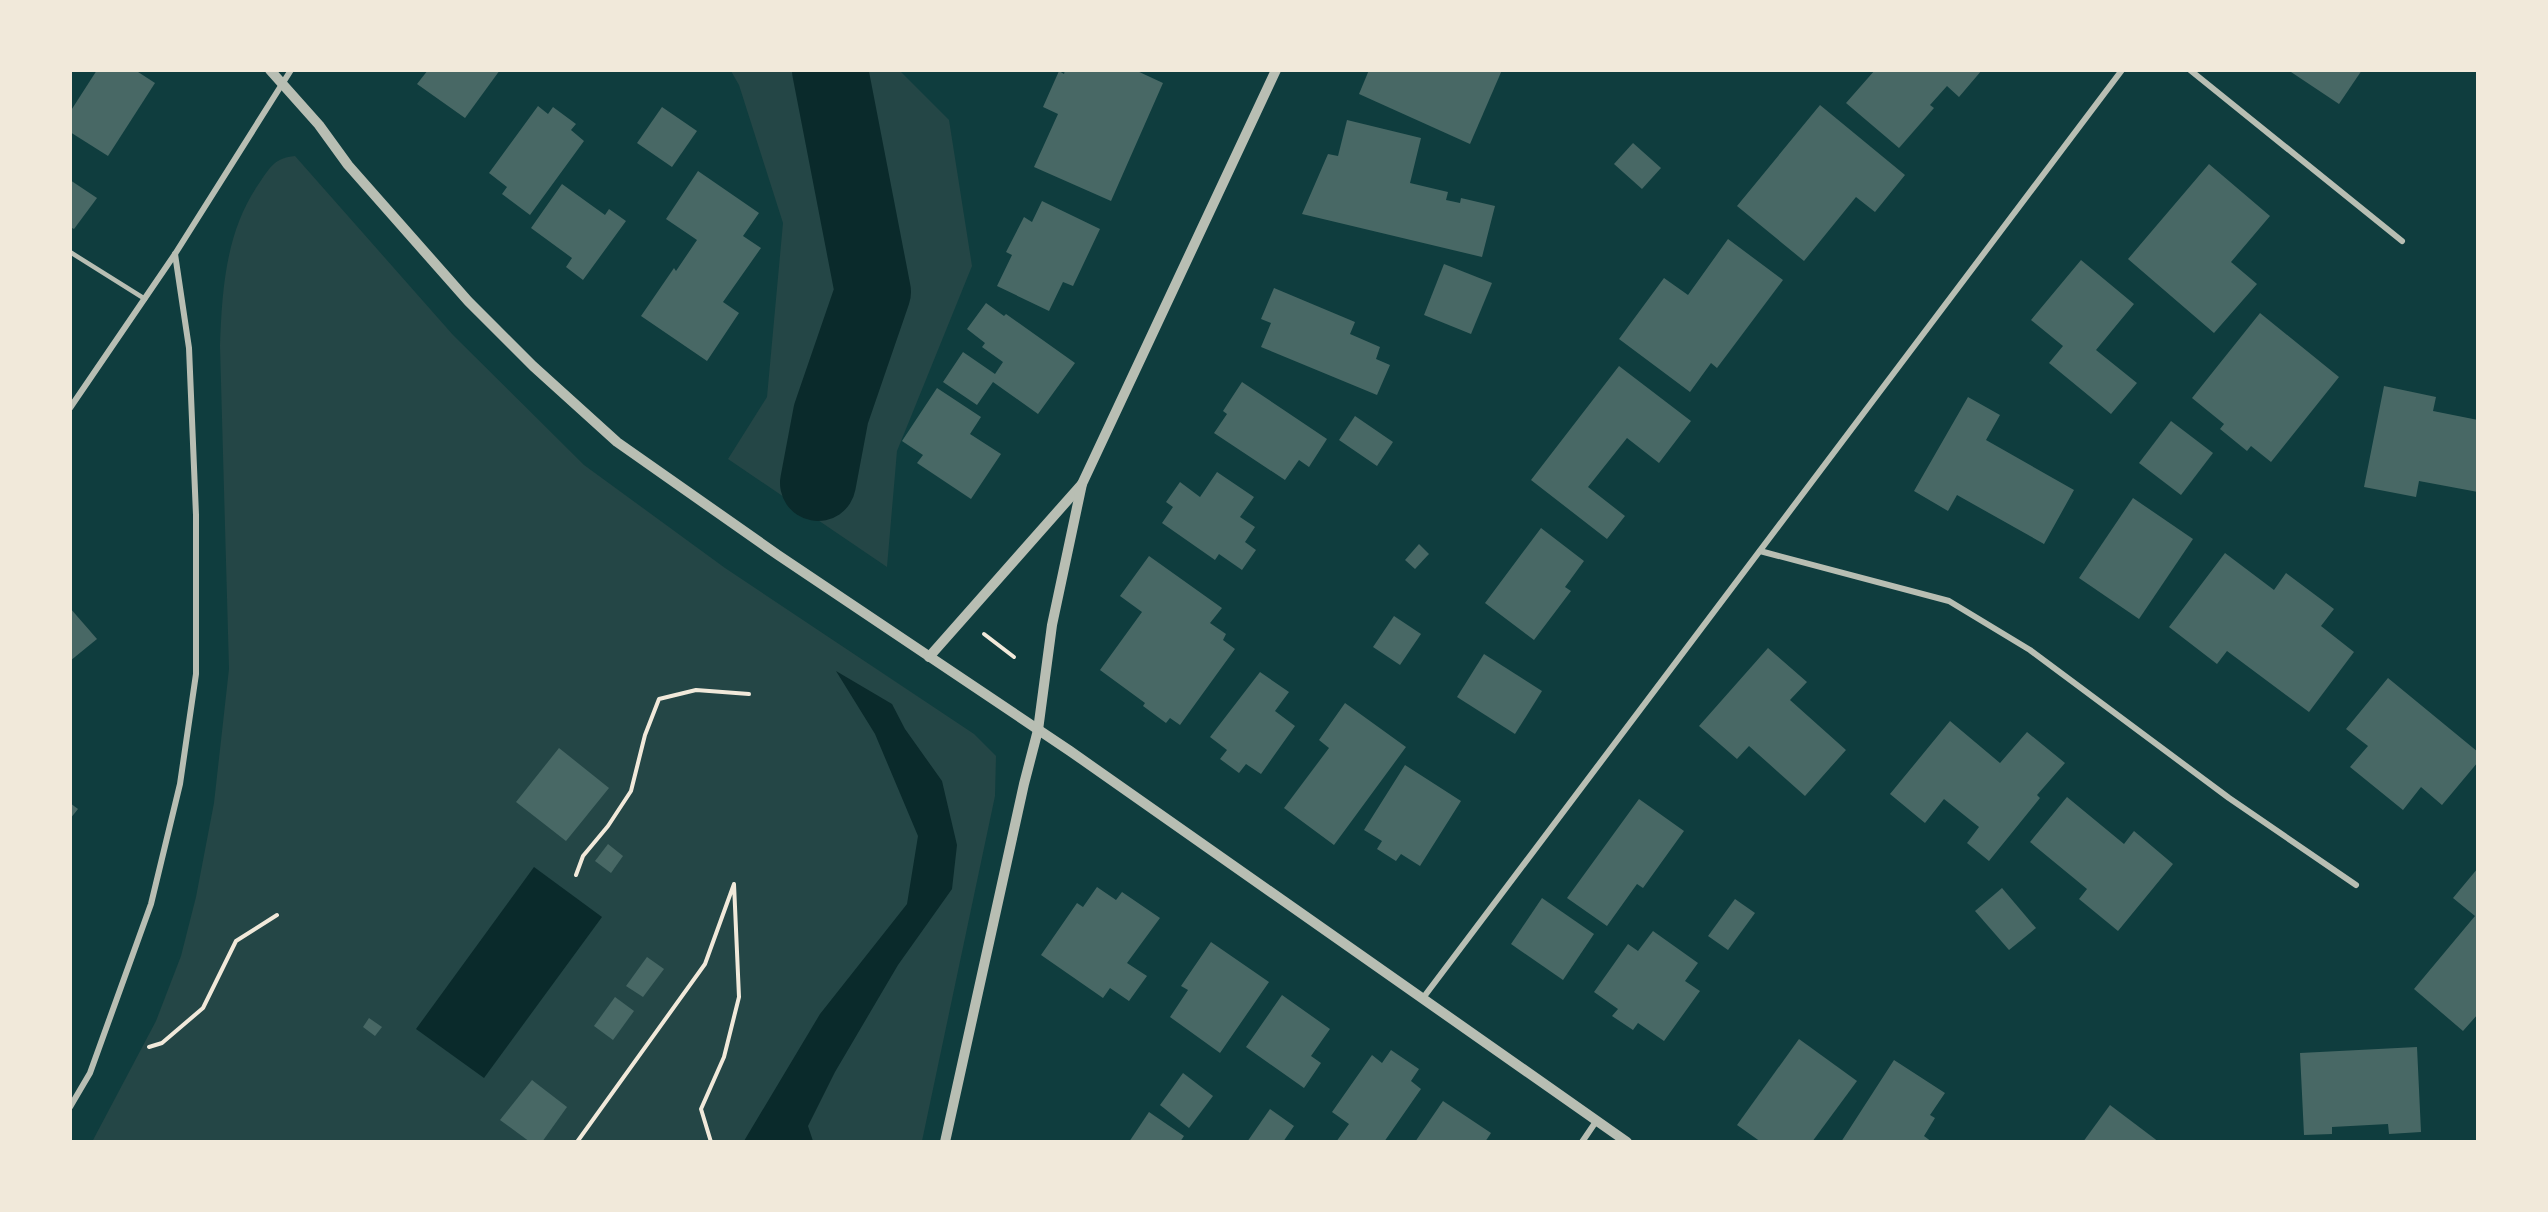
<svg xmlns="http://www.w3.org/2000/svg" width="2548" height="1212" font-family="'Source Sans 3',sans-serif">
<rect width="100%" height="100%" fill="#0f3d3e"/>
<g fill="#244646">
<path d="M 731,71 L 900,71 L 949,120 L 972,266 L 897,451 L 887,567 L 728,459 L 767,397 L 783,223 L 739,85 Z"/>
<path d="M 295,156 L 453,335 L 584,465 L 725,568 L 974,734 L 996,756 L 995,796 L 922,1141 L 92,1142 L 156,1021 L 181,956 L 196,897 L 214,803 L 229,669 L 220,346 C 222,288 226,230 260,182 C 271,166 275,158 295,156 Z"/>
</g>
<g fill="#0a2a2b">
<path d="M 836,671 L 892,704 L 905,729 L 942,781 L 957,845 L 952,889 L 898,965 L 835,1072 L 808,1126 L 813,1141 L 744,1141 L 820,1014 L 907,904 L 918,836 L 875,734 Z"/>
<path d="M 534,867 L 602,917 L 484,1078 L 416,1029 Z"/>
</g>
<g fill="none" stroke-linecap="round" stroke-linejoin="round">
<path stroke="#0a2a2b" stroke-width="76" d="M 818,483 L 831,414 L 873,292 L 830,70"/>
</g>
<g fill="#486865">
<path d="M 97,70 L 135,70 L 155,83 L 108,156 L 70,132 L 70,112 Z"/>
<path d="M 428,70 L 500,70 L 465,118 L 417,84 Z"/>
<path d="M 1065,70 L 1135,70 L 1163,83 L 1111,201 L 1034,167 L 1058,114 L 1043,107 L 1059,71 L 1064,74 Z"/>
<path d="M 1369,70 L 1502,70 L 1470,144 L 1359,94 Z"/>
<path d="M 1875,70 L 1982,70 L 1959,97 L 1947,86 L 1930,105 L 1934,108 L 1899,148 L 1846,103 Z"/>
<path d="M 2288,70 L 2362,70 L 2339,104 Z"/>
<path d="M 1820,105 L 1905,175 L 1875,212 L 1856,197 L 1804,261 L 1737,206 Z"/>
<path d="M 538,106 L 548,114 L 553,107 L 576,124 L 571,130 L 584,141 L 530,215 L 502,194 L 507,187 L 489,173 Z"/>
<path d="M 662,107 L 697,131 L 672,167 L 637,143 Z"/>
<path d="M 1347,120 L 1421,138 L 1410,183 L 1448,192 L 1446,200 L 1460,203 L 1461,198 L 1495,206 L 1482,257 L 1302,214 L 1328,154 L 1338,156 Z"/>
<path d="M 1633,143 L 1661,168 L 1642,189 L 1614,164 Z"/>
<path d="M 2209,164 L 2270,216 L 2231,262 L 2257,284 L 2214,333 L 2128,259 Z"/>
<path d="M 698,171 L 759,213 L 743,236 L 761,248 L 723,302 L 739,313 L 707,361 L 641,316 L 674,268 L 676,271 L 697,240 L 666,219 Z"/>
<path d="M 70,180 L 97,198 L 74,229 L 70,227 Z"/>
<path d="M 562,184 L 605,215 L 609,209 L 626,221 L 583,280 L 566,267 L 572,258 L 531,228 Z"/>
<path d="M 1042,201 L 1100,229 L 1073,286 L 1063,282 L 1049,311 L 997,286 L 1012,255 L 1006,252 L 1024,217 L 1032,222 Z"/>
<path d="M 1728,239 L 1783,280 L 1717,368 L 1711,363 L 1690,392 L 1619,339 L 1664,278 L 1688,295 Z"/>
<path d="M 2081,260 L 2134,304 L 2096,350 L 2137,383 L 2111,414 L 2049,363 L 2063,346 L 2031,320 Z"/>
<path d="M 1444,264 L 1492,283 L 1471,334 L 1424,315 Z"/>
<path d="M 1274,288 L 1355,322 L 1350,334 L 1380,347 L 1376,359 L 1390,365 L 1377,395 L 1261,347 L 1271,323 L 1261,319 Z"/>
<path d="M 986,303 L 1004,316 L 1006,314 L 1075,363 L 1038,414 L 993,382 L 977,405 L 943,382 L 963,352 L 995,374 L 1003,362 L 982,347 L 985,343 L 967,329 Z"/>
<path d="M 2260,313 L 2339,377 L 2271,462 L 2251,446 L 2247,451 L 2220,429 L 2224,424 L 2192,398 Z"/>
<path d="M 1619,366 L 1691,421 L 1659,463 L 1627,438 L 1588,487 L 1625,516 L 1607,539 L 1531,480 Z"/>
<path d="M 1242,382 L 1327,439 L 1309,467 L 1299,460 L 1285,480 L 1214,433 L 1227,414 L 1223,411 Z"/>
<path d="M 2384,386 L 2436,397 L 2433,411 L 2478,420 L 2478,492 L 2419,481 L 2416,497 L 2364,487 Z"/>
<path d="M 937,388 L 981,417 L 970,434 L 1001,454 L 971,499 L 917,463 L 923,455 L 902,441 Z"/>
<path d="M 1968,397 L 2000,415 L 1986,440 L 2074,490 L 2044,544 L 1957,495 L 1948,511 L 1914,491 Z"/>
<path d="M 1355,416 L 1393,442 L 1377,466 L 1339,440 Z"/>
<path d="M 2171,421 L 2213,453 L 2181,495 L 2139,463 Z"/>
<path d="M 1217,472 L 1254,497 L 1240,517 L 1255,527 L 1245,542 L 1256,550 L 1242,570 L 1219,554 L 1215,560 L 1162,523 L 1173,507 L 1166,502 L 1180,482 L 1200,497 Z"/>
<path d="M 2133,498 L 2193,539 L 2139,619 L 2079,578 Z"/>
<path d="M 1541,528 L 1584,561 L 1565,587 L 1571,591 L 1534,640 L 1485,603 Z"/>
<path d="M 1419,544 L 1429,554 L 1415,569 L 1405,560 Z"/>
<path d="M 2225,553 L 2274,590 L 2286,573 L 2334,609 L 2321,626 L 2354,652 L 2309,712 L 2227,651 L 2217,664 L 2169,627 Z"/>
<path d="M 1149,556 L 1222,608 L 1210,623 L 1226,634 L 1223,640 L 1235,649 L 1180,725 L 1170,718 L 1166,723 L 1143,706 L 1145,703 L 1100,670 L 1142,612 L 1120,596 Z"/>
<path d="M 70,608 L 97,639 L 70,661 Z"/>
<path d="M 1394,616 L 1421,634 L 1400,665 L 1373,647 Z"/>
<path d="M 1768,648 L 1807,682 L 1790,700 L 1846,750 L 1805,796 L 1749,746 L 1737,759 L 1699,726 Z"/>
<path d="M 1484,654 L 1542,691 L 1515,734 L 1457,697 Z"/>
<path d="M 1260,672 L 1289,692 L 1275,711 L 1295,726 L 1261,774 L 1246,764 L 1239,773 L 1220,759 L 1227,750 L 1210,737 Z"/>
<path d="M 2388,678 L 2478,752 L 2478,762 L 2442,805 L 2421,787 L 2403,810 L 2350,767 L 2368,746 L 2346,729 Z"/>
<path d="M 1345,703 L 1406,747 L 1334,845 L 1284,808 L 1329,748 L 1319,740 Z"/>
<path d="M 1950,721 L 2000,763 L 2027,732 L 2065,763 L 2037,795 L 2040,798 L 1989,861 L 1967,843 L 1979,827 L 1944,799 L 1925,823 L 1890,794 Z"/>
<path d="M 559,748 L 609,788 L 566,841 L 516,802 Z"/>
<path d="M 1405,765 L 1461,801 L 1420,866 L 1401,854 L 1396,861 L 1377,849 L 1382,841 L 1364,830 Z"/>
<path d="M 2067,797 L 2124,844 L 2134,831 L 2173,864 L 2118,931 L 2079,899 L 2087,889 L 2030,842 Z"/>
<path d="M 1639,799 L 1684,831 L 1643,888 L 1637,884 L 1607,926 L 1567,898 Z"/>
<path d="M 70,803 L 78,809 L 70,819 Z"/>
<path d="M 608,844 L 623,856 L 611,873 L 595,861 Z"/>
<path d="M 2478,868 L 2478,1014 L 2463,1031 L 2414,989 L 2475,916 L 2453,898 Z"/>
<path d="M 1097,887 L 1116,900 L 1122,892 L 1160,918 L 1127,963 L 1147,976 L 1129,1001 L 1110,988 L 1103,998 L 1041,955 L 1077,903 L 1083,907 Z"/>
<path d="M 2002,888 L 2036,928 L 2009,950 L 1975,911 Z"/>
<path d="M 1542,898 L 1594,934 L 1563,980 L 1511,944 Z"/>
<path d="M 1735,899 L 1755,913 L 1728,950 L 1708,936 Z"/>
<path d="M 1653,931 L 1698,963 L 1685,981 L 1700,991 L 1664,1041 L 1638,1023 L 1633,1030 L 1612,1016 L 1618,1009 L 1594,992 L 1628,944 L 1638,951 Z"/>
<path d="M 1211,942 L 1269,982 L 1220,1053 L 1170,1017 L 1188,990 L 1181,986 Z"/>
<path d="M 647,957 L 664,969 L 643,997 L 626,986 Z"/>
<path d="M 1282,995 L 1330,1029 L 1311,1056 L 1321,1063 L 1304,1088 L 1246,1047 Z"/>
<path d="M 615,997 L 634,1011 L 613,1040 L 594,1026 Z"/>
<path d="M 369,1018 L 382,1027 L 375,1036 L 363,1027 Z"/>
<path d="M 1799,1039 L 1857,1081 L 1812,1142 L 1761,1142 L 1737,1125 Z"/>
<path d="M 2417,1047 L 2421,1132 L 2389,1134 L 2388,1124 L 2332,1127 L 2332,1134 L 2304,1135 L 2300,1053 Z"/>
<path d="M 1391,1050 L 1419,1069 L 1411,1081 L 1421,1089 L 1384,1142 L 1377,1140 L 1375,1142 L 1336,1142 L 1349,1124 L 1332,1112 L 1372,1055 L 1382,1063 Z"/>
<path d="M 1894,1060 L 1945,1093 L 1930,1115 L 1935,1118 L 1924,1136 L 1932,1142 L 1841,1142 Z"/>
<path d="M 1183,1073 L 1213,1096 L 1189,1128 L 1160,1105 Z"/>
<path d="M 532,1080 L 567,1107 L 542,1142 L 530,1142 L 500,1120 Z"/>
<path d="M 1443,1101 L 1491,1133 L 1485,1142 L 1415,1142 Z"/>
<path d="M 2110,1105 L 2159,1142 L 2083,1142 Z"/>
<path d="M 1270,1109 L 1294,1126 L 1283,1142 L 1247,1142 Z"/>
<path d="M 1149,1112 L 1184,1136 L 1180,1142 L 1129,1142 Z"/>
</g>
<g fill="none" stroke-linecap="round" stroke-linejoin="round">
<g stroke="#f1e9da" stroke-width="4">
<path d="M 984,634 L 1014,657"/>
<path d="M 576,875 L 583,856 L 608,826 L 631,791 L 645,735 L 659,699 L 696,690 L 749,694"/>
<path d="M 149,1047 L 162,1043 L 203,1008 L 236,941 L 277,915"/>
<path d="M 577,1142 L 705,964 L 734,884 L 739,997 L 724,1057 L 701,1109 L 711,1142"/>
</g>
<path stroke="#b8beb3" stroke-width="4.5" d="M 70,252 L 145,299"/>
<g stroke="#b8beb3" stroke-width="6">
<path d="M 2190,70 L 2402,241"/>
<path d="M 70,408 L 175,254 L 291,70"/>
<path d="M 1760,551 L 1949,601 L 2030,650 L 2229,798 L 2356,885"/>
<path d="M 1423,998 L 2122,70"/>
<path d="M 70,1107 L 90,1073 L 151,904 L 180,784 L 196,674 L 196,515 L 189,348 L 175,254"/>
<path d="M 1582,1142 L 1597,1120"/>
</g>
<g stroke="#b8beb3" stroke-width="10">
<path d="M 270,70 L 319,125 L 348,165 L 468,301 L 533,366 L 617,442 L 778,555 L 1070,751 L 1627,1142"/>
<path d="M 929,657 L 1082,484"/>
<path d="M 945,1142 L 1024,784 L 1038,730 L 1052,625 L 1082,484 L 1276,70"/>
</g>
</g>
<rect width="2548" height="1212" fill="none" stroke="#f1e9da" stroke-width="144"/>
</svg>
